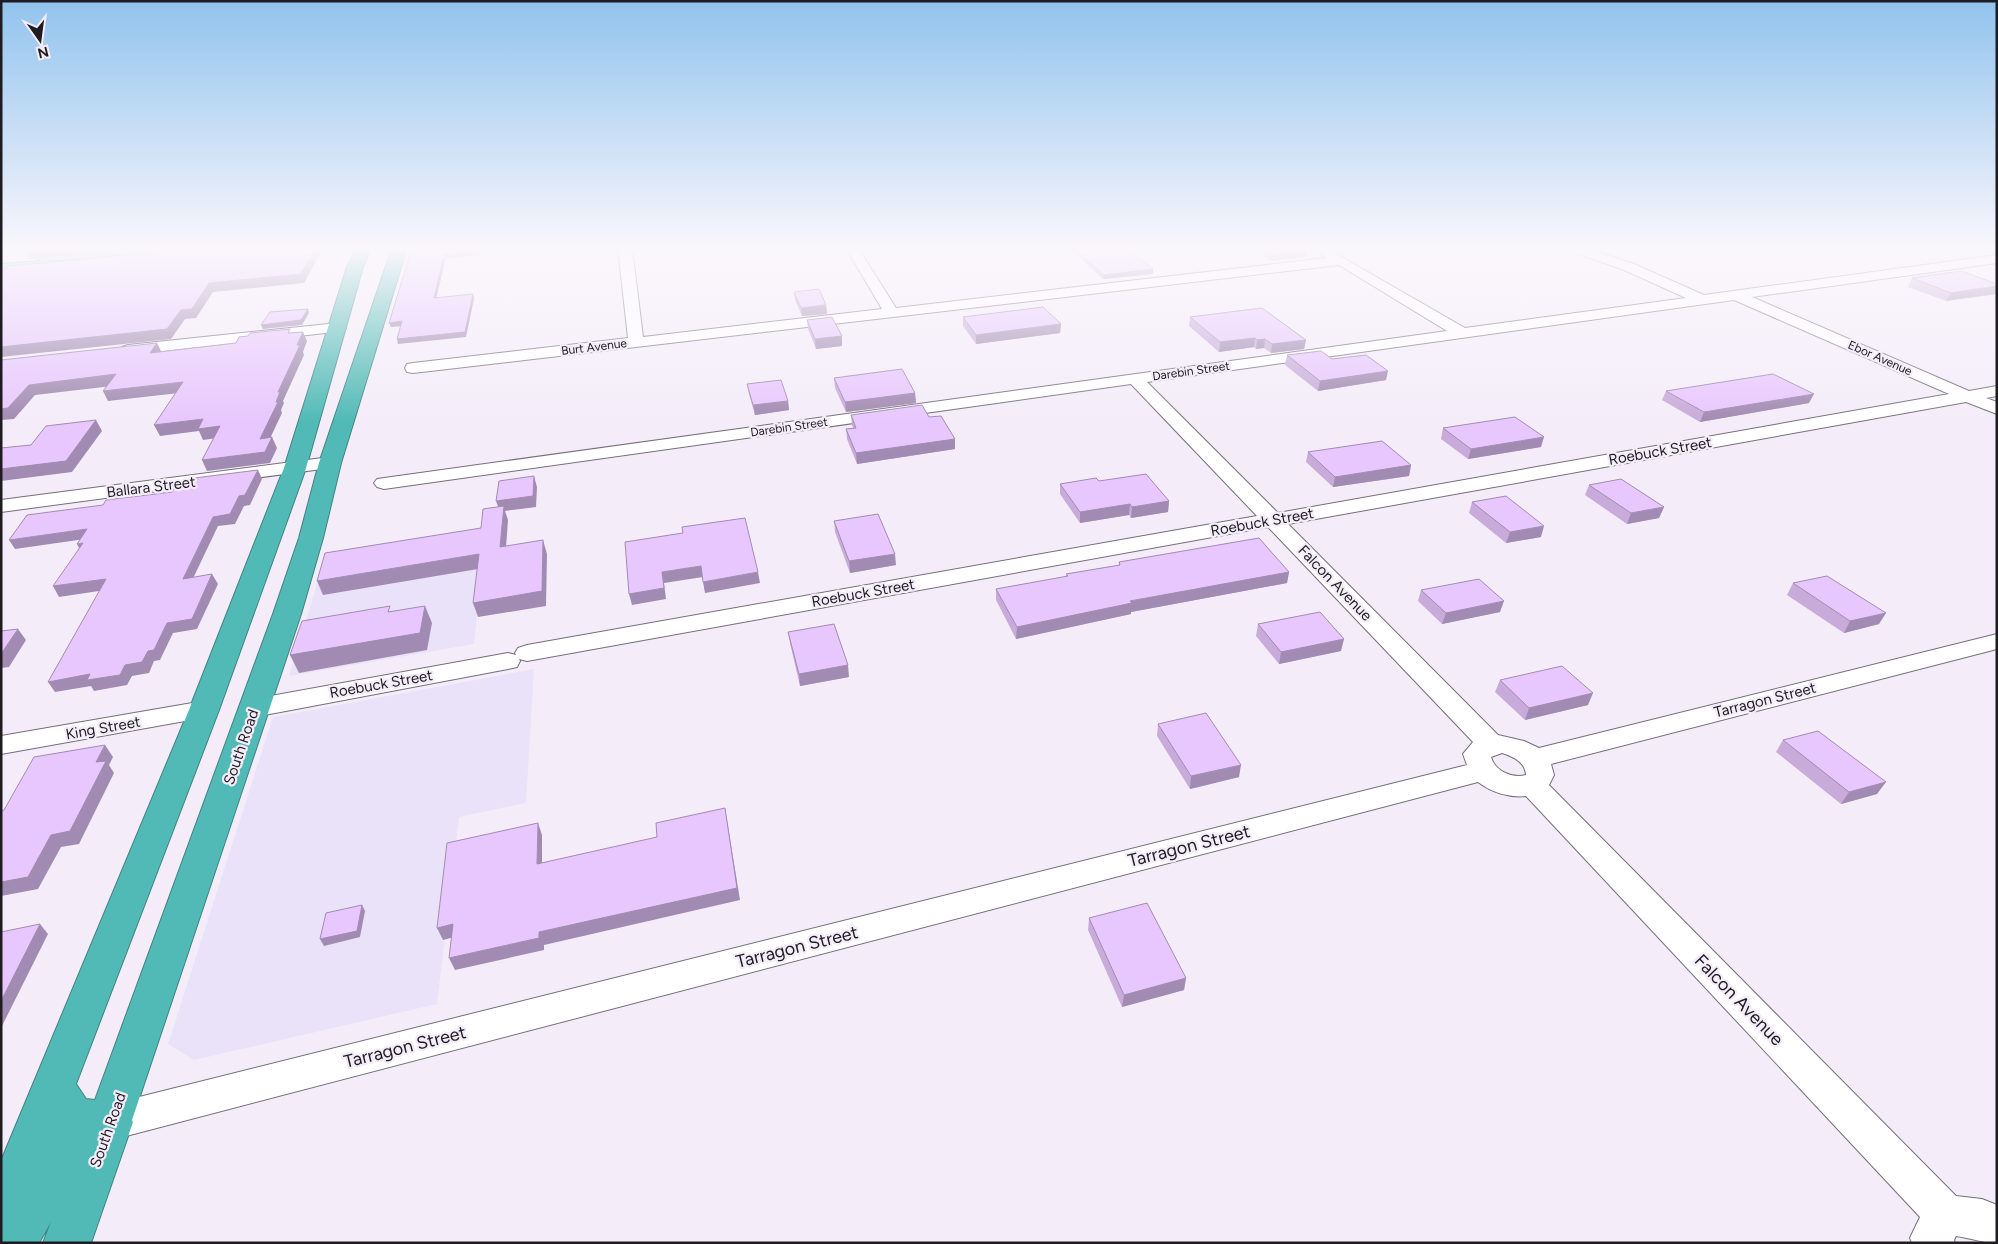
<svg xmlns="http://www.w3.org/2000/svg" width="1998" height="1244" font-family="Figtree,sans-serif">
<rect width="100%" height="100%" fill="#f4edf9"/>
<g fill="#eae2f8">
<path d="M 485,541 L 474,644 L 289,676 L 322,568 Z"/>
<path d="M 534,669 L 526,803 L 459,817 L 437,1004 L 194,1060 L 168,1044 L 273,717 Z"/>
</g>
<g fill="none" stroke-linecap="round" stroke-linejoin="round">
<g stroke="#766f7a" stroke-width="2">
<g id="street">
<path d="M 135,248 L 150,248 L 143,252 L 137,251 Z"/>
<path d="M 618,248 L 632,248 L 643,337 L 882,309 L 846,248 L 858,248 L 896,308 L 1327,258 L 1319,252 L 1326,248 L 1465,328 L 1686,298 L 1624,270 L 1570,251 L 1569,248 L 1586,248 L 1634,264 L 1704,295 L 1997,255 L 1997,263 L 1752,297 L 1969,391 L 1997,386 L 1997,396 L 1986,398 L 1997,402 L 1997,414 L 1966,402 L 1288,524 L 1498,735 L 1524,741 L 1539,748 L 1997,634 L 1997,649 L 1551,764 L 1554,775 L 1549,785 L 1956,1196 L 1982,1199 L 1997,1205 L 1997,1243 C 1982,1243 1971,1238 1956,1236 L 1954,1240 L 1955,1243 L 1912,1243 L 1910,1238 L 1920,1217 L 1526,796 C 1509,798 1491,792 1478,782 L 111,1140 L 98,1135 L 92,1122 L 98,1109 L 111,1104 L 1467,765 L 1463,754 L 1473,742 L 1268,527 L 527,661 L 519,659 L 520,661 L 517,667 L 508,669 L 254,717 L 245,714 L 241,708 L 245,702 L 254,699 L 508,653 L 516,655 L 515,653 L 518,648 L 527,645 L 1257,516 L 1131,384 L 384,489 L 377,487 L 374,483 L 377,479 L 1447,331 L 1339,265 L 413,373 L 407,372 L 405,368 L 407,364 L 413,363 L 628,338 ZM 1734,300 L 1949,394 L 1278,513 L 1147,382 ZM 1502,753 C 1514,757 1525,762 1526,775 C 1512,779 1495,771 1491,757 Z"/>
<path d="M 338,323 L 343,325 L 346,328 L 343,331 L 128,355 L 122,353 L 120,350 L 122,347 L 128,345 Z"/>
<path d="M 330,457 L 337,459 L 340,463 L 337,467 L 1,512 L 1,500 Z"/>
<path d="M 204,701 L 213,704 L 217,710 L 213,716 L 1,754 L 1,736 Z"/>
</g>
</g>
<g stroke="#408382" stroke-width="2">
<path id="primary" d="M 98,248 L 151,248 L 148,251 L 143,253 L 48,261 L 51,265 L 49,268 L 1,274 L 1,264 L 41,261 L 37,257 L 40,254 Z"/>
</g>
<g stroke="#408382" stroke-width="2">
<path id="highway" d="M 356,248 L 371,248 L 363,267 L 306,468 L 219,710 L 76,1084 L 86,1099 L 95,1100 L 273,614 L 299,538 L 319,463 L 392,248 L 407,248 L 341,463 L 323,538 L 301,614 L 132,1120 L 133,1122 L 91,1243 L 43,1243 L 51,1222 L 39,1243 L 1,1243 L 1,1161 L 189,710 L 284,468 L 347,267 Z"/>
</g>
<use href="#street" fill="#fff" fill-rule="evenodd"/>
<use href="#primary" fill="#97d6d3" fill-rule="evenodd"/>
<use href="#highway" fill="#51bab6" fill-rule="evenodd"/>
</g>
<g fill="#c8abda">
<path d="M 1069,248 L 1126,248 L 1153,274 L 1103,279 Z"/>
<path d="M 1253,248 L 1304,248 L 1307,250 L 1306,257 L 1271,261 Z"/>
<path d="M 1912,278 L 1997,284 L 1946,301 L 1908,287 Z"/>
<path d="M 794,292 L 826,305 L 827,314 L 802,316 L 795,300 Z"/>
<path d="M 963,317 L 1061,324 L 1060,333 L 976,344 L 963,326 Z"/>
<path d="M 1190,317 L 1306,340 L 1304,349 L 1271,353 L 1264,348 L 1256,349 L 1254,347 L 1219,352 L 1189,326 Z"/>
<path d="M 807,320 L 842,336 L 842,346 L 816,349 L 808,329 Z"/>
<path d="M 1287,355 L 1332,359 L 1386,380 L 1318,391 L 1285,365 Z"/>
<path d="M 834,378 L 915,393 L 916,403 L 846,412 L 835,388 Z"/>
<path d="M 747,384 L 788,401 L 789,410 L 755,415 L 749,394 Z"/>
<path d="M 1666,391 L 1809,403 L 1700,422 L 1662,400 Z"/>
<path d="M 851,415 L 929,417 L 955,449 L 857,464 L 847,439 L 846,429 L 853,428 L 852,425 Z"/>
<path d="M 1443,428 L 1541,447 L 1468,459 L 1441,439 Z"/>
<path d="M 1308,452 L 1411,465 L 1409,476 L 1333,487 L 1306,462 Z"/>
<path d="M 1099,481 L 1169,501 L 1168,512 L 1131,518 L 1129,515 L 1080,523 L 1060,494 L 1060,484 Z"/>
<path d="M 1589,485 L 1664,507 L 1659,518 L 1627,524 L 1585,495 Z"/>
<path d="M 1472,502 L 1541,537 L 1506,543 L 1469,513 Z"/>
<path d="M 834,521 L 896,565 L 850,573 L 835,532 Z"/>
<path d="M 1119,562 L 1289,572 L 1287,583 L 1131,612 L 1131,614 L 1016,639 L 996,600 L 996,589 L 1066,577 L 1066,574 L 1119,565 Z"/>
<path d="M 1793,583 L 1879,624 L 1844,633 L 1787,595 Z"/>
<path d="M 1421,590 L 1500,612 L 1442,624 L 1418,601 Z"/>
<path d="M 1258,624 L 1341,651 L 1279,664 L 1256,636 Z"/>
<path d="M 788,632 L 849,677 L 800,686 L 790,643 Z"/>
<path d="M 1500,680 L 1588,705 L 1525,720 L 1495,692 Z"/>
<path d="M 1158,724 L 1239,777 L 1190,789 L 1157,736 Z"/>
<path d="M 1783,740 L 1877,794 L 1841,804 L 1776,752 Z"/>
<path d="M 1089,918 L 1186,978 L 1184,990 L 1122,1007 L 1088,930 Z"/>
</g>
<g fill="#a28bb2">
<path d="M 1,248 L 43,248 L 1,252 Z"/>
<path d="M 63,248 L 89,248 L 82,254 L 30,259 L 26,251 Z"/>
<path d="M 315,248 L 323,248 L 304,283 L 213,292 L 196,318 L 185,319 L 171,339 L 1,357 L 1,347 L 181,310 L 209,283 Z"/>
<path d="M 480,248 L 482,248 L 480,255 L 446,258 L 435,303 L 434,298 L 444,254 Z"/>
<path d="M 764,248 L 781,248 L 764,249 Z"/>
<path d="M 1307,250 L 1306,257 L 1271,261 L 1272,253 Z"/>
<path d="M 1153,269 L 1153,274 L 1103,279 L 1104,275 Z"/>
<path d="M 1997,286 L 1997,294 L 1946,301 L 1951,293 Z"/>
<path d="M 473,294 L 474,299 L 466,337 L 398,344 L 397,339 Z"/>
<path d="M 826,305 L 827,314 L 802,316 L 801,308 Z"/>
<path d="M 308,309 L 309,313 L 302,325 L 263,329 L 261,325 Z"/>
<path d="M 402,321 L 404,326 L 391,327 L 389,323 Z"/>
<path d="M 1061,324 L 1060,333 L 976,344 L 976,335 Z"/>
<path d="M 303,332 L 307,341 L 303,352 L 304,355 L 283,401 L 284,403 L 281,410 L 282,413 L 265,449 L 260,439 L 276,402 L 278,392 Z"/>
<path d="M 842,336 L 842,346 L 816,349 L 815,339 Z"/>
<path d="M 1255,338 L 1254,347 L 1219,352 L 1220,342 Z"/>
<path d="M 1265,339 L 1264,348 L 1256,349 L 1257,340 Z"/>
<path d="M 1306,340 L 1304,349 L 1271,353 L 1272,344 Z"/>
<path d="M 157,343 L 162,353 L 150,353 Z"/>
<path d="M 1388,371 L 1386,380 L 1318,391 L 1320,381 Z"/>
<path d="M 116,374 L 121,385 L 35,395 L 14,419 L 1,420 L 1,409 L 29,385 Z"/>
<path d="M 183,382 L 188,392 L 108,401 L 103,391 Z"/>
<path d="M 915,393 L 916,403 L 846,412 L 845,402 Z"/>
<path d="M 1814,394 L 1809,403 L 1700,422 L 1704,412 Z"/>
<path d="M 788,401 L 789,410 L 755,415 L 753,405 Z"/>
<path d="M 203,419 L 220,426 L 225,437 L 203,440 L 199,431 L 160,436 L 154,425 Z"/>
<path d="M 96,420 L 102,431 L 72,472 L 1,481 L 1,469 Z"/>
<path d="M 272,437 L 277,448 L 270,463 L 207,471 L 202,460 Z"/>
<path d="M 1544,437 L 1541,447 L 1468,459 L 1471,449 Z"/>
<path d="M 955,439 L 955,449 L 857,464 L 856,453 Z"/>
<path d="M 1411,465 L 1409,476 L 1333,487 L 1335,477 Z"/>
<path d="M 258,470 L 262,479 L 250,505 L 244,506 L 235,524 L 218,526 L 188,589 L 183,579 L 213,517 L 239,496 Z"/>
<path d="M 534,476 L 537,487 L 536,507 L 505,511 L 508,520 L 505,561 L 500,547 L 500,512 L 496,501 Z"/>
<path d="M 1169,501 L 1168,512 L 1131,518 L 1132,507 Z"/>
<path d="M 1130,504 L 1129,515 L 1080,523 L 1080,512 Z"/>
<path d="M 1664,507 L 1659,518 L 1627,524 L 1631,513 Z"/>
<path d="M 1544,526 L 1541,537 L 1506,543 L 1510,532 Z"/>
<path d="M 87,529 L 92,538 L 15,549 L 9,540 Z"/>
<path d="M 543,540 L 547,554 L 546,606 L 478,617 L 473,603 Z"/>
<path d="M 83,543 L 82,554 L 77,544 Z"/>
<path d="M 479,554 L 484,568 L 323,595 L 317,581 Z"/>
<path d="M 895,554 L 896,565 L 850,573 L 849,561 Z"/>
<path d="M 701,566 L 703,577 L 664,583 L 666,599 L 632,605 L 629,594 L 662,572 Z"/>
<path d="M 758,572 L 760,583 L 705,593 L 703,582 Z"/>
<path d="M 1289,572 L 1287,583 L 1131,612 L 1131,614 L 1016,639 L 1017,627 L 1130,601 Z"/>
<path d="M 212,574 L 218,584 L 197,629 L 173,633 L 160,660 L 154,661 L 149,673 L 132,676 L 127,685 L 94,691 L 91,686 L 55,692 L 48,682 L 125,665 L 148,651 L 167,623 Z"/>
<path d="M 106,579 L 112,589 L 59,597 L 53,586 Z"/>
<path d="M 1504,601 L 1500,612 L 1442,624 L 1446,613 Z"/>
<path d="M 425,606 L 432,623 L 427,650 L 299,673 L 290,655 Z"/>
<path d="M 1886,613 L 1879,624 L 1844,633 L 1850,621 Z"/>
<path d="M 18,629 L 26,640 L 9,667 L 1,668 L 1,654 Z"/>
<path d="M 1344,639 L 1341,651 L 1279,664 L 1281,652 Z"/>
<path d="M 848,665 L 849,677 L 800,686 L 799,674 Z"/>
<path d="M 1593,693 L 1588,705 L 1525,720 L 1529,708 Z"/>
<path d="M 105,745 L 113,757 L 109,765 L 114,773 L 79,844 L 61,847 L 38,889 L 1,896 L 1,882 L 51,835 L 96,762 Z"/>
<path d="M 1241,765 L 1239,777 L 1190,789 L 1191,776 Z"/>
<path d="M 1886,782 L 1877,794 L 1841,804 L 1849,792 Z"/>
<path d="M 725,808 L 740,900 L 544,945 L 544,950 L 455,970 L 449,958 L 539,932 Z"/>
<path d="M 538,823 L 542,835 L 542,876 L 537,864 Z"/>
<path d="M 362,905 L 365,911 L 360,937 L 324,946 L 320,939 Z"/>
<path d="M 40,924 L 48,934 L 1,1028 L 1,1001 Z"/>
<path d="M 453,924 L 458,936 L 443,940 L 437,928 Z"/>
<path d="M 1186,978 L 1184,990 L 1122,1007 L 1124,995 Z"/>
</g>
<g fill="#e8c7fe" stroke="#a28bb2">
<path d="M 30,248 L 63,248 L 26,251 Z"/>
<path d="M 205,248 L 315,248 L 301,274 L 209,283 L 192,309 L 181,310 L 167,329 L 1,347 L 1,272 L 9,266 Z"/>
<path d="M 412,248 L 480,248 L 479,250 L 444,254 L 434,298 L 473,294 L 465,332 L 397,339 L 402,321 L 389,323 Z"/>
<path d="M 1073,248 L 1126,248 L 1153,269 L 1104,275 Z"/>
<path d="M 1264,248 L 1304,248 L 1307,250 L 1272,253 Z"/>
<path d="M 1961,271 L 1997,284 L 1997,286 L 1951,293 L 1912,278 Z"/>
<path d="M 819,289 L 826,305 L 801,308 L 794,292 Z"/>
<path d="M 1043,307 L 1061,324 L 976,335 L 963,317 Z"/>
<path d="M 1262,308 L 1306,340 L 1272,344 L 1265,339 L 1257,340 L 1255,338 L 1220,342 L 1190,317 Z"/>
<path d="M 308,309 L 301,320 L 261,325 L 270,312 Z"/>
<path d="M 832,317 L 842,336 L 815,339 L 807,320 Z"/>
<path d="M 290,329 L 288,333 L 303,332 L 297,345 L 300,345 L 278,392 L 280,392 L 276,402 L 278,402 L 260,439 L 272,437 L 265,452 L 202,460 L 220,426 L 198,429 L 203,419 L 154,425 L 183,382 L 103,391 L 116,374 L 29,385 L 8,408 L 1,409 L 1,360 L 157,343 L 150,353 L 236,343 L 239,337 L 248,336 L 250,333 Z"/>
<path d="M 1321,351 L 1332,359 L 1366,355 L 1388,371 L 1320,381 L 1287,355 Z"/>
<path d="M 902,369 L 915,393 L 845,402 L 834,378 Z"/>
<path d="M 1773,374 L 1814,394 L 1704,412 L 1666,391 Z"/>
<path d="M 781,380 L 788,401 L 753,405 L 747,384 Z"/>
<path d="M 922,405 L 929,417 L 941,416 L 955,439 L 856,453 L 846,429 L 856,428 L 851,415 Z"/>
<path d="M 1515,417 L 1544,437 L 1471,449 L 1443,428 Z"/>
<path d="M 96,420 L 66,461 L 1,469 L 1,448 L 31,445 L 46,426 Z"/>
<path d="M 1382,441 L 1411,465 L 1335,477 L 1308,452 Z"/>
<path d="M 258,470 L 245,495 L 239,496 L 230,514 L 213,517 L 183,579 L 212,574 L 192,619 L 167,623 L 154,650 L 148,651 L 142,662 L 125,665 L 120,675 L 87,680 L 90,674 L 48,682 L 106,579 L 53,586 L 83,543 L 77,544 L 87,529 L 9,540 L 27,515 L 103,505 L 106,500 L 172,492 L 176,486 L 191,484 L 194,478 Z"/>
<path d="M 1146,474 L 1169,501 L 1132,507 L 1130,504 L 1080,512 L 1060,484 L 1096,478 L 1099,481 Z"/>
<path d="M 534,476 L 533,496 L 496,501 L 499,481 Z"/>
<path d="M 1621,479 L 1664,507 L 1631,513 L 1589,485 Z"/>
<path d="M 1506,496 L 1544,526 L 1510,532 L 1472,502 Z"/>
<path d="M 504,506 L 500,547 L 543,540 L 542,591 L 473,603 L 479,554 L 317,581 L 325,553 L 481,528 L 483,509 Z"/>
<path d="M 878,514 L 895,554 L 849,561 L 834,521 Z"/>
<path d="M 745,518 L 758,572 L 703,582 L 701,566 L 662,572 L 664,588 L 629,594 L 625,542 L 683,533 L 682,527 Z"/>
<path d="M 1259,538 L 1289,572 L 1130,601 L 1132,603 L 1017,627 L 996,589 L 1068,576 L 1066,574 L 1120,565 L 1119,562 Z"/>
<path d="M 1827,576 L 1886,613 L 1850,621 L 1793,583 Z"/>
<path d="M 1479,579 L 1504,601 L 1446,613 L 1421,590 Z"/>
<path d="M 390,606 L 388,612 L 425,606 L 420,633 L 290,655 L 302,621 Z"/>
<path d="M 1320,612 L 1344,639 L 1281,652 L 1258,624 Z"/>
<path d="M 834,624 L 848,665 L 799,674 L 788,632 Z"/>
<path d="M 18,629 L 1,654 L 1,631 Z"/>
<path d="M 1562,666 L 1593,693 L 1529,708 L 1500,680 Z"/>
<path d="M 1206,713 L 1241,765 L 1191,776 L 1158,724 Z"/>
<path d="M 1818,731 L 1886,782 L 1849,792 L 1783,740 Z"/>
<path d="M 105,745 L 96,762 L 106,761 L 70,831 L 51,835 L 28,877 L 1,882 L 1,811 L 4,810 L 34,757 Z"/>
<path d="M 725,808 L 737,888 L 539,932 L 539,938 L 449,958 L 453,924 L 437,928 L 447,843 L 538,823 L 537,864 L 657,837 L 656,823 Z"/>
<path d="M 1147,903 L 1186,978 L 1124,995 L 1089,918 Z"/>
<path d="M 362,905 L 357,931 L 320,939 L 326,913 Z"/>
<path d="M 40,924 L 1,1001 L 1,932 Z"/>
</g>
<linearGradient id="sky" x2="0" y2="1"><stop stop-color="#91c3ee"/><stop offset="0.59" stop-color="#faf7fc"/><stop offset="1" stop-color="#faf7fc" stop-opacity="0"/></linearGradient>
<rect width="1998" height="422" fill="url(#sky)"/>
<g text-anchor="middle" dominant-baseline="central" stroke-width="4.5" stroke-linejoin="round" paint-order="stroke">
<g font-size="12" fill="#1f1c21" stroke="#f4edf9">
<text transform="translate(594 347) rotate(-7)">Burt Avenue</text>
<text transform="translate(1880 358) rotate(24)">Ebor Avenue</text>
<text transform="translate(1191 371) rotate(-8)">Darebin Street</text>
<text transform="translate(789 427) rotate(-8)">Darebin Street</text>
</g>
<g font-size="15" fill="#1f1c21" stroke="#f4edf9">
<text transform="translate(1660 451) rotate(-10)">Roebuck Street</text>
<text transform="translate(151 487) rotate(-7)">Ballara Street</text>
<text transform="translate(1262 522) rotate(-10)">Roebuck Street</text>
<text transform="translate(1335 583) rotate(46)">Falcon Avenue</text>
<text transform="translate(863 593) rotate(-10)">Roebuck Street</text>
<text transform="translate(381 684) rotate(-10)">Roebuck Street</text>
<text transform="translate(1765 700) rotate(-14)">Tarragon Street</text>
<text transform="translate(103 728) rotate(-10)">King Street</text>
<text transform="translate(241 747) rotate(-71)">South Road</text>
<text transform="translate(108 1130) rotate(-70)">South Road</text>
</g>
<g font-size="18" fill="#1f1c21" stroke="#f4edf9">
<text transform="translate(1189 846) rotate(-14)">Tarragon Street</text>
<text transform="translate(797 947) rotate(-14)">Tarragon Street</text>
<text transform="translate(1739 1000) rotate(46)">Falcon Avenue</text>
<text transform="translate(405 1047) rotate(-14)">Tarragon Street</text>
</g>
</g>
<rect width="1998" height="1244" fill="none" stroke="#1f1c21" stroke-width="5"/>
<g transform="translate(40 40) rotate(166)" stroke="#f4edf9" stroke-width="4" paint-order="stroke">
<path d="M0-4L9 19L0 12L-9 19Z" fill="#1f1c21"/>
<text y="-8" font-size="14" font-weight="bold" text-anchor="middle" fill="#1f1c21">N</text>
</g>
</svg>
